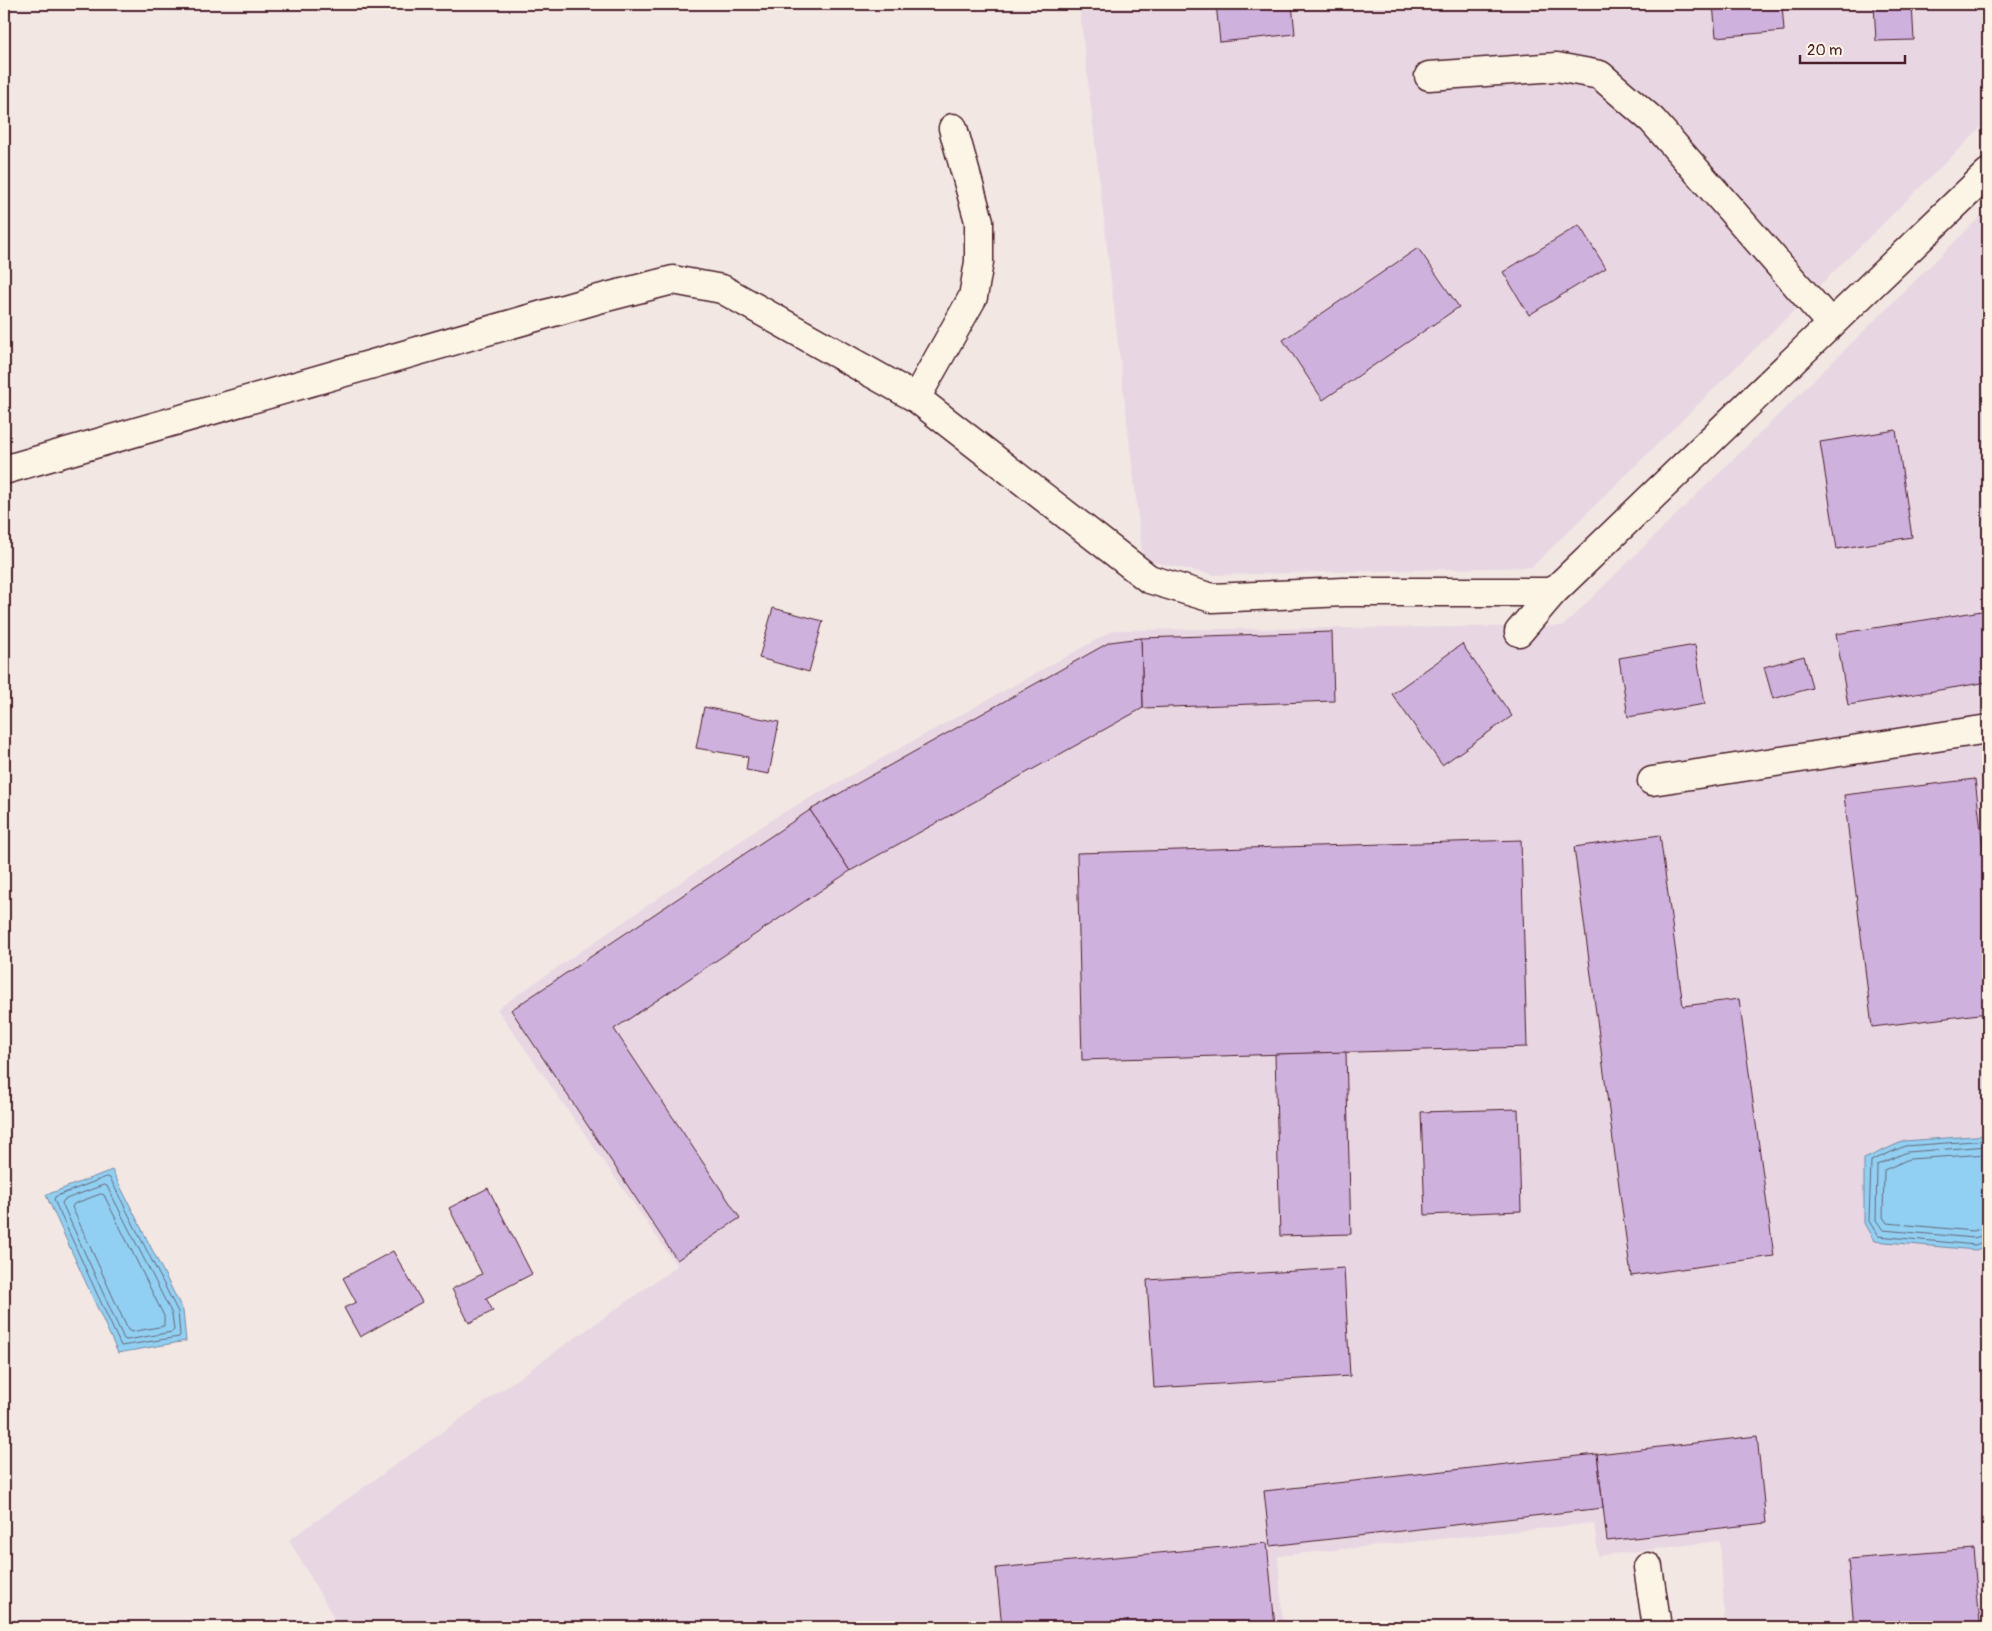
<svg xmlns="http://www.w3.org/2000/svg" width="1992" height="1631" font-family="Pangolin,sans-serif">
<rect width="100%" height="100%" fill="#f3e7e4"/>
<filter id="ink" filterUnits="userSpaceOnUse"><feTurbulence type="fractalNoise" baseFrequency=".02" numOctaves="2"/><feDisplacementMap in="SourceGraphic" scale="10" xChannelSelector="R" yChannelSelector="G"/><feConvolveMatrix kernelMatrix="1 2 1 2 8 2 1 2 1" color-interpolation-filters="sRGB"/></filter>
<g filter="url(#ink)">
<g fill="#e8d7e2">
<path d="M 1079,4 L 1988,4 L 1988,121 L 1532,567 L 1214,575 L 1143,560 Z"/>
<path d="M 1988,209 L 1988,1627 L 1725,1627 L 1720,1541 L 1598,1556 L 1594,1523 L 1278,1556 L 1283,1627 L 339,1627 L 289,1540 L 677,1266 L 497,1009 L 777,816 L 1114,630 L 1563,626 Z"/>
</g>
<g fill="#91d0f2" stroke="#7589a2">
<path d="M 1988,1135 L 1988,1245 L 1976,1250 L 1874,1241 L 1864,1223 L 1864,1159 L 1904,1141 Z"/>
<path d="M 112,1170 L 183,1311 L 186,1341 L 118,1353 L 46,1195 Z"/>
</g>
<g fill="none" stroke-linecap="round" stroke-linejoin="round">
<g stroke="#66667b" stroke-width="1">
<path d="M 1988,1140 L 1905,1146 L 1871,1161 L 1869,1221 L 1878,1236 L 1975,1245 L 1988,1240"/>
<path d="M 1988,1146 L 1907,1152 L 1877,1165 L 1876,1220 L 1883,1230 L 1974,1238 L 1988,1234"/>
<path d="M 1988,1154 L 1909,1159 L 1884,1170 L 1883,1217 L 1887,1223 L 1973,1231 L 1988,1227"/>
<path d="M 107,1177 L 110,1178 L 178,1312 L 180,1335 L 179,1337 L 121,1346 L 54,1200 L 55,1197 Z"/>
<path d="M 104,1185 L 107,1186 L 172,1314 L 174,1330 L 172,1332 L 127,1340 L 124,1339 L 62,1203 L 64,1200 Z"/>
<path d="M 101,1194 L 104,1195 L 164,1316 L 164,1326 L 131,1332 L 128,1330 L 72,1207 L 74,1204 Z"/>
</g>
</g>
<g fill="#cfb1de" stroke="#4a1f2b">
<path d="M 1216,4 L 1292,4 L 1295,34 L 1220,42 Z"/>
<path d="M 1713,4 L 1782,4 L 1784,31 L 1716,37 Z"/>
<path d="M 1874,4 L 1912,4 L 1914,40 L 1876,41 Z"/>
<path d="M 1579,225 L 1606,268 L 1529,315 L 1503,272 Z"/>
<path d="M 1418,248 L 1459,307 L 1323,400 L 1283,340 Z"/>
<path d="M 1896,430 L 1912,537 L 1837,549 L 1820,442 Z"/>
<path d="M 773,608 L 823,621 L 809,672 L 759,658 Z"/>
<path d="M 1988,610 L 1988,682 L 1848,705 L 1836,634 Z"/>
<path d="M 1332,632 L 1334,701 L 1143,708 L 1141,638 Z"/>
<path d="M 1141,638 L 1143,708 L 850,871 L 810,810 L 1110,642 Z"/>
<path d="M 1462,644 L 1512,716 L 1442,765 L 1392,694 Z"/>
<path d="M 1695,645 L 1705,704 L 1628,717 L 1619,658 Z"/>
<path d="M 1804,656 L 1812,688 L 1773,699 L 1764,667 Z"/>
<path d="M 704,707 L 779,722 L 769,774 L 746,770 L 748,757 L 696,748 Z"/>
<path d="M 1975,779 L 1988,890 L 1988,1013 L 1872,1027 L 1844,795 Z"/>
<path d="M 810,810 L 850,871 L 614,1029 L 740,1218 L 677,1260 L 511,1010 Z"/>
<path d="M 1660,835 L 1683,1006 L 1739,999 L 1774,1256 L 1631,1276 L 1574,847 Z"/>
<path d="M 1521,840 L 1527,1047 L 1082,1060 L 1077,853 Z"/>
<path d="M 1346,1052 L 1351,1234 L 1280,1236 L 1275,1054 Z"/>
<path d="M 1518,1109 L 1521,1211 L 1425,1215 L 1421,1112 Z"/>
<path d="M 488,1188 L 532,1274 L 486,1298 L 493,1311 L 469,1323 L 452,1289 L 482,1274 L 449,1208 Z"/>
<path d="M 393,1251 L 422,1302 L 360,1337 L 344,1308 L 356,1302 L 343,1278 Z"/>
<path d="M 1344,1268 L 1350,1376 L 1154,1388 L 1147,1280 Z"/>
<path d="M 1757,1436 L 1766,1523 L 1607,1541 L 1597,1454 Z"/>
<path d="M 1597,1454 L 1603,1508 L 1270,1546 L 1264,1491 Z"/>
<path d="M 1267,1543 L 1275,1627 L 1002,1627 L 996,1568 Z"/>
<path d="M 1973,1549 L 1980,1622 L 1916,1627 L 1854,1627 L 1848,1559 Z"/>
</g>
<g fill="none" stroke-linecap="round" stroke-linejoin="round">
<g stroke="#4a1f2b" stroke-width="31">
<g id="minor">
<path d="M 1429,76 L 1557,67 L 1600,75 L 1652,120 L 1831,324"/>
<path d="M 916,398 L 973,297 L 979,262 L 979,221 L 953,128"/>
<path d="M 4,470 L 595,300 L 673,280 L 722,289 L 916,398 L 1149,579 L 1212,598 L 1344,592 L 1553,592"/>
<path d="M 1519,632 L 1553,592 L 1988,173"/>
<path d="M 1652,781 L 1988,729"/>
<path d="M 1648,1567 L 1657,1627"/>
</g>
</g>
<use href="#minor" stroke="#fcf5e5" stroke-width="28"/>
</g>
</g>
<rect width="1992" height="1631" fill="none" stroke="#fcf5e5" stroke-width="20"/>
<rect x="10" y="10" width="1972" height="1611" fill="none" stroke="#4a1f2b" stroke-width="2" filter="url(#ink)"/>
<path d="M1800 55v8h105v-8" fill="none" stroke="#4a1f2b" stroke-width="2.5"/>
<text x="1807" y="55" font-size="15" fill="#4a1f2b" stroke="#fcf5e5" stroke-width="4" paint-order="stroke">20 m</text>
</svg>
